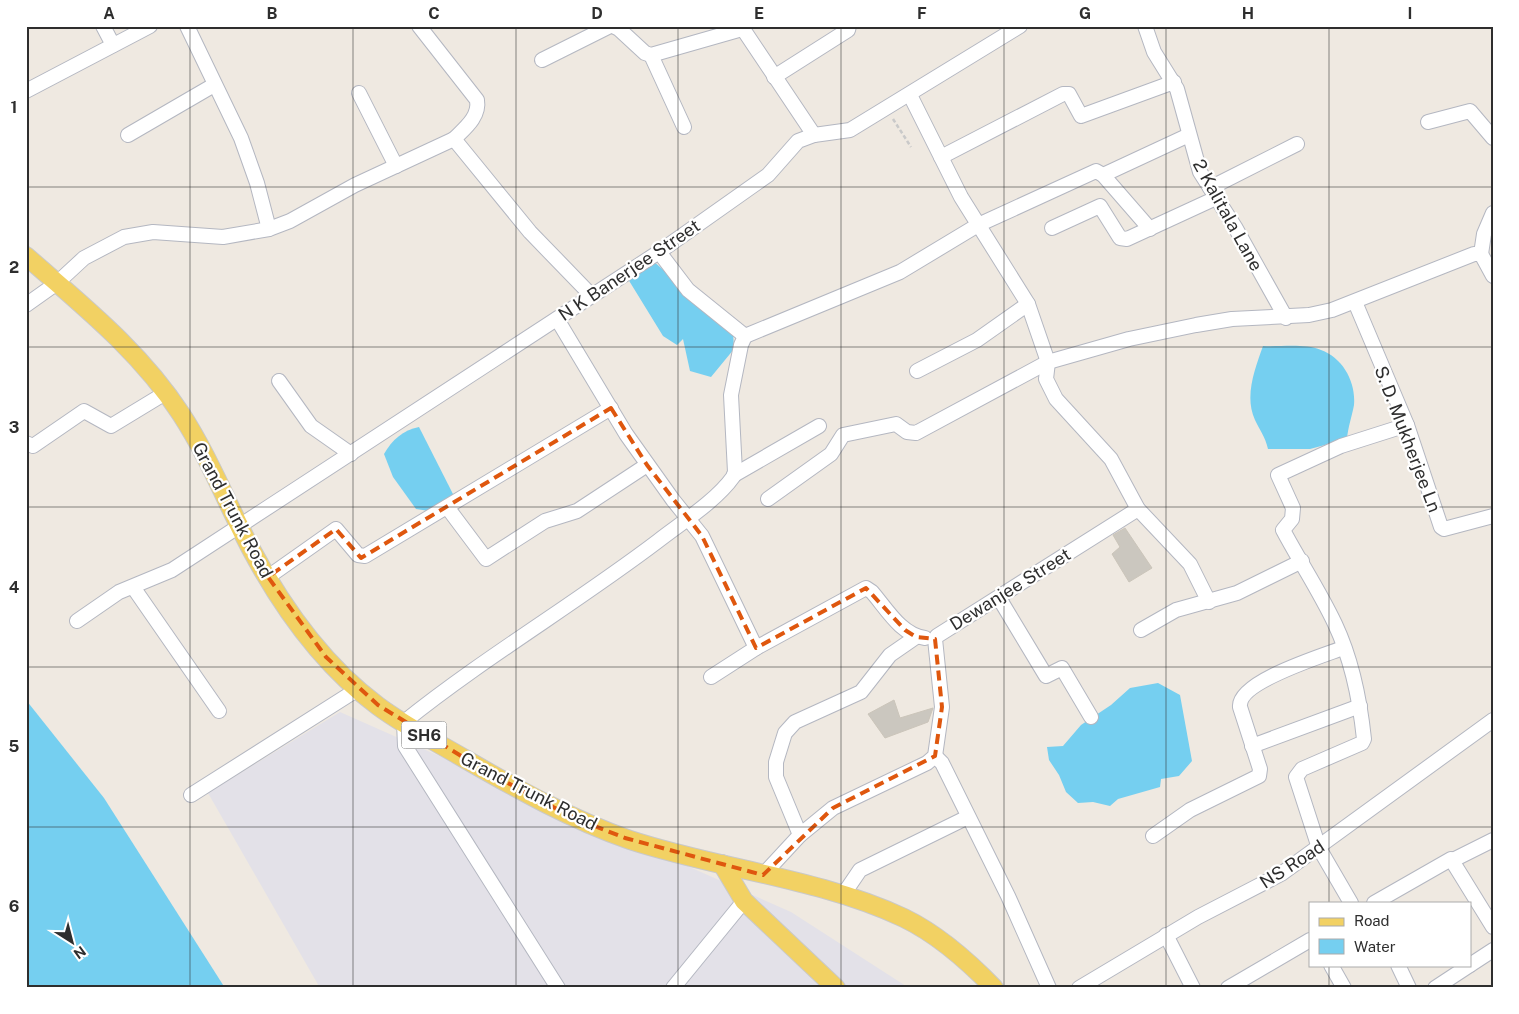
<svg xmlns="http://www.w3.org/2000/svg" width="1519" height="1014" font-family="'Public Sans',sans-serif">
<rect width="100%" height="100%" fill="#efe9e1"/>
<path fill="#e3e1e8" d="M 340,712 L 791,912 L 909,988 L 320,988 L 208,793 Z"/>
<g fill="#75cff0">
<path d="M 652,260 L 733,331 L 734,349 L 711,377 L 690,371 L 683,339 L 677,345 L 663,336 L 628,279 Z"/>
<path d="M 1263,346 C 1281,347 1304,343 1321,350 C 1343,358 1356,382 1354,405 C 1352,416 1348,427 1347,439 L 1310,449 L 1268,449 C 1265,436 1260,431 1255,420 C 1244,396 1255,369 1263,346 Z"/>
<path d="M 419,427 L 455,498 L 429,511 L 416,509 L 393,477 L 384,454 C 392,440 403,430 419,427 Z"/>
<path d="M 1158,683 L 1180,695 L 1192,761 L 1179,776 L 1161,779 L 1160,787 L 1118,799 L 1110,806 L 1093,802 L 1078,803 L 1066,792 L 1059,775 L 1049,760 L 1047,747 L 1063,746 L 1081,725 L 1111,705 L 1130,688 Z"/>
<path d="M 26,700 L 104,798 L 225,988 L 26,988 Z"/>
</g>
<g fill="#cbc7bf" stroke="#cbc5ba">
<path d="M 1125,528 L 1152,568 L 1129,582 L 1112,554 L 1120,547 L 1113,535 Z"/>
<path d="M 894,700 L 900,718 L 933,708 L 928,722 L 885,738 L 868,714 Z"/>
</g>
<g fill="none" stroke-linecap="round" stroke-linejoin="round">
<g stroke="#b4b7c1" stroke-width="16">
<g id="minor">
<path d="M 103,26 L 113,45"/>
<path d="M 187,26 L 241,138 L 257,183 L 269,229"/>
<path d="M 419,26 L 477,100 C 480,117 464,129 454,139"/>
<path d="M 613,26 L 619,29 L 645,53 L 651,55 L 742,29"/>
<path d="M 741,26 L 814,135"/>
<path d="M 1145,26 L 1154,52 L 1177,89 L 1200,172 L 1235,227 L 1286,318"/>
<path d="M 651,55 L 684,127"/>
<path d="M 542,60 L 610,26"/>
<path d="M 774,77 L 848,30 L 849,26"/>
<path d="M 26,91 L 150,26"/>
<path d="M 359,93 L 396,166"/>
<path d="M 910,95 L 961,197 L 1028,304 L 1048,362 L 1046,379 L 1056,399 L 1111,459 L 1138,509 L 1190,564 L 1209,602"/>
<path d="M 1428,122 L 1470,111 L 1493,138"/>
<path d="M 128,135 L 214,85"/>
<path d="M 941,157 L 1063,94 L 1069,94 L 1081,116 L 1174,82"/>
<path d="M 1103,175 L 1189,135"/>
<path d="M 1210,188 L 1297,144"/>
<path d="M 1052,228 L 1100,206 L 1120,238 L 1127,239 L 1216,198"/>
<path d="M 1481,254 L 1484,234 L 1493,213"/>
<path d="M 1355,302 L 1407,425 L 1441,527 L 1444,529 L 1493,516"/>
<path d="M 26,305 L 57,283 L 84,258 L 124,237 L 153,232 L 223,237 L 269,229 L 290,221 L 355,185 L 454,139 L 530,232 L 591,295"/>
<path d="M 557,319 L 626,434 L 673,500 L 702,536 L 756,648"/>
<path d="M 745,336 L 900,272 L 978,225 L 1096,171 L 1103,175 L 1150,229"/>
<path d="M 917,371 L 977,340 L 1028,304"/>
<path d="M 279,381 L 311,426 L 351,454"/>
<path d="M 26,443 L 33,446 L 84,411 L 111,426 L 167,392"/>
<path d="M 734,475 L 819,426"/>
<path d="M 768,499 L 831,454 L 843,435 L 896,424 L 907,432 L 916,433 L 1048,362 L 1129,339 L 1196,325 L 1232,319 L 1309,315 L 1332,310 L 1474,254 L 1481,254 L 1493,276"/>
<path d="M 447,507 L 486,559 L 545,521 L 577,511 L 647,465"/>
<path d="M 268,577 L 336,529 L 358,555 L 365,556 L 611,408"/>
<path d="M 133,587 L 219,711"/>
<path d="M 999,598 L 1046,676 L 1062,668 L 1091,717"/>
<path d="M 77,621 L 119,592 L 172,570 L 659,252 L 768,175 L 798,141 L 814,135 L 850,130 L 1020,26"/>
<path d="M 1141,630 L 1176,610 L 1237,593 L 1302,561"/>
<path d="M 711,677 L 756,648 L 866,588 L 872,592 C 886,608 901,635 925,638"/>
<path d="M 1252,746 L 1360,706"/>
<path d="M 935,756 L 942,763 L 1008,896 L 1049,988"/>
<path d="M 191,795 L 358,689"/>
<path d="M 800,835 L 776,777 L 776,762 L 785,733 L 795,722 L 861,692 L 890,655 L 916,637"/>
<path d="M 1153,836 L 1190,810 L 1259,776 L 1260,769 L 1240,707 C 1237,682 1322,656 1343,648"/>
<path d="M 1453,860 L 1493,840"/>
<path d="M 763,875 L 800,835 L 833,808 L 927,763 L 935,756 L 942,707 L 935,639 L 937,636 L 1138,509"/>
<path d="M 843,895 L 860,870 L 968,817"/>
<path d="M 1351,903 L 1319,848 L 1296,777 L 1302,769 L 1362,743 L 1364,739 C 1360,701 1352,660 1335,624 C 1320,592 1300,562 1283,530 L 1292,519 L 1293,508 L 1278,475 L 1341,446 L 1407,425"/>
<path d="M 1374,903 L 1451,859 L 1493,927"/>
<path d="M 1166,935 L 1193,988"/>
<path d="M 1331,965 L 1344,988"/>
<path d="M 1398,965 L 1409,988"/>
<path d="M 1470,965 L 1493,950"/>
<path d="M 558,988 L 405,746 L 404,722 C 485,657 575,604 658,541 C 681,523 716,501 733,477 L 735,472 L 731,395 L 741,345 L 745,336 L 688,290 L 659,252"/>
<path d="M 673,988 L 744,901"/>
<path d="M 1079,988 L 1198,917 L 1281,874 L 1493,720"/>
<path d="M 1228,988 L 1310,940"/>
<path d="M 1435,988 L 1470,965"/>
</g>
</g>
<g stroke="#c9c9c9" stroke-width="20">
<g id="major">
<path d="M 26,256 C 82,305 140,351 181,414 C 209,457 227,504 251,549 C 282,607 324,666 378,706 C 405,726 436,742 465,759 C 517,789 572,820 630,840 C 718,869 819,878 904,918 C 937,934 968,961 994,988"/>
<path d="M 722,864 L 744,901 L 836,988"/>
</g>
</g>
<path stroke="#c9c9c9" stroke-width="2.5" stroke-dasharray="4 2.5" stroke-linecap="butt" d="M 893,119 L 911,147"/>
<use href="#minor" stroke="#fff" stroke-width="14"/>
<use href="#major" stroke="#f2d163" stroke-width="18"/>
</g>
<path fill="none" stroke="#df570e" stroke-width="4" stroke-dasharray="10 6" stroke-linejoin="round" d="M 611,408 L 647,465 L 702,536 L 756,648 L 866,588 L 905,630 L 916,637 L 935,639 L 942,707 L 935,756 L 833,808 L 763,875 L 625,838 L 572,817 L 489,773 L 378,705 L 326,657 L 268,577 L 336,529 L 361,558 Z"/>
<path fill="none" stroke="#2e2e2e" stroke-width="1" stroke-opacity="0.55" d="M 190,26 L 190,988M 353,26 L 353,988M 516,26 L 516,988M 678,26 L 678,988M 841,26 L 841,988M 1004,26 L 1004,988M 1166,26 L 1166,988M 1329,26 L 1329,903M 26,187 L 1493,187M 26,347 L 1493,347M 26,507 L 1493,507M 26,667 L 1493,667M 26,827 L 1493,827M 1329,965 L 1329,988"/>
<g text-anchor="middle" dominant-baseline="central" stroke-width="4.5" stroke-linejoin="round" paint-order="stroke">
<rect fill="#fff" stroke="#6d6d6d" stroke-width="1" x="401.5" y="721.5" width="45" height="27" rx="4"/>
<g font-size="16" font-weight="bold" fill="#2e2e2e">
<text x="424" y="735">SH6</text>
</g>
<g font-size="18" fill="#2e2e2e" stroke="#fff">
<text transform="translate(1228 215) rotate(61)">2 Kalitala Lane</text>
<text transform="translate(629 270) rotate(-34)">N K Banerjee Street</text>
<text transform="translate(1408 439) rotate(69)">S. D. Mukherjee Ln</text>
<text transform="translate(233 510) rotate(62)">Grand Trunk Road</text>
<text transform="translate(1010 589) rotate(-32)">Dewanjee Street</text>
<text transform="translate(529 791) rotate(27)">Grand Trunk Road</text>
<text transform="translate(1292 864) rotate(-33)">NS Road</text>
</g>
</g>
<rect width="1519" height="1014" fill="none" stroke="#ffffff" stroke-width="55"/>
<rect x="1309" y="902" width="162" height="65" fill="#ffffff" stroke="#ababab"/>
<rect x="1319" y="918" width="25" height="8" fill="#f2d163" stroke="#ababab"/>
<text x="1354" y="926" font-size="15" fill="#2e2e2e">Road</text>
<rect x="1319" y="939" width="25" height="15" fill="#75cff0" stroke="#ababab"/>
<text x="1354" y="952" font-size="15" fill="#2e2e2e">Water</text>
<g transform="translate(72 942) rotate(144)" stroke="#ffffff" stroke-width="4" paint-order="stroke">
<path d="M0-4L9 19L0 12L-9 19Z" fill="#2e2e2e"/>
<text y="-8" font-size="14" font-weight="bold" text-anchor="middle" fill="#2e2e2e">N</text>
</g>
<rect x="28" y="28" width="1464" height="958" fill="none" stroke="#2e2e2e" stroke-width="2"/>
<g font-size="16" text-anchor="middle" font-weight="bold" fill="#2e2e2e">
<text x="109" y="19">A</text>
<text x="272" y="19">B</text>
<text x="434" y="19">C</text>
<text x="597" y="19">D</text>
<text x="759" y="19">E</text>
<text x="922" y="19">F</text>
<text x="1085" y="19">G</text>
<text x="1248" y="19">H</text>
<text x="1410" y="19">I</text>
<text x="14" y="113">1</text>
<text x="14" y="273">2</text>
<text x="14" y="433">3</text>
<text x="14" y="593">4</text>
<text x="14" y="752">5</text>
<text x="14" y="912">6</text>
</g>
</svg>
